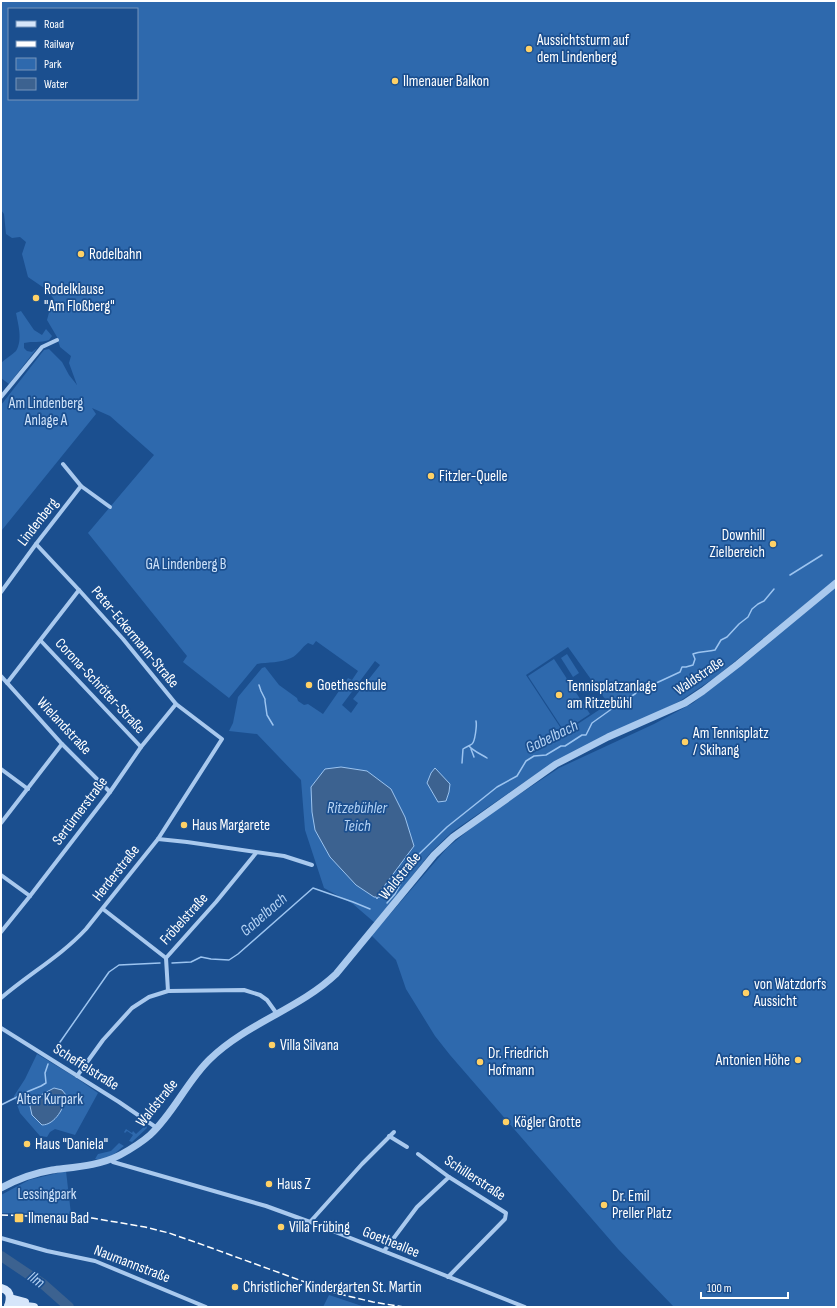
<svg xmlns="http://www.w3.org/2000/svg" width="837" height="1308" font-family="'Sofia Sans Condensed',sans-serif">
<rect width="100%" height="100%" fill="#1b4f8f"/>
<g fill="#2e69ad" fill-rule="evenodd">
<path d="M 1,1 L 836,1 L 836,579 L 717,676 L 680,701 L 542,770 L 452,832 L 431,852 L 375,923 L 353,904 L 324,888 L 305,830 L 301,780 L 257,734 L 229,731 L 233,723 L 238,697 L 262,668 L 265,667 L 279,685 L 297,698 L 298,701 L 304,705 L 308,704 L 323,714 L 348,678 L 352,680 L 358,671 L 316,641 L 313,645 L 308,643 C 302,647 298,655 291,658 C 281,663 268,662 257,664 L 229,698 L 183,662 L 187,656 L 88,533 L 154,455 L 110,416 L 92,408 L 96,414 L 2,530 L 1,529 L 1,405 L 44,350 L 49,349 L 62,362 L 69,375 L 77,385 L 69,363 L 71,356 L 60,347 L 57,337 L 47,320 L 53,298 L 47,290 L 28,277 L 22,254 L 26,242 L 20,237 L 12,238 L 6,234 L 4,214 L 1,210 ZM 9,9 L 137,9 L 137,99 L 9,99 ZM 568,647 L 605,699 L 602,708 L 564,733 L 526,675 ZM 375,661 L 380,665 L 353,699 L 358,703 L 351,713 L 342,705 ZM 341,767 L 367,771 L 392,875 L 382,889 L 380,897 L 374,897 L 370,893 L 362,889 Z"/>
<path d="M 21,311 L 34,330 L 42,335 L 46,329 L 52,336 L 49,340 C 40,343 33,341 24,343 L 24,348 L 27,351 L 32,352 L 37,348 L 9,384 L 1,378 L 1,363 C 5,359 12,355 16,351 C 23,340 18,324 16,313 Z"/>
<path d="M 836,586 L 836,1307 L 674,1307 L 618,1249 L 450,1055 L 435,1036 L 406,989 L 396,960 L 371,935 L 385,920 L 447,848 L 482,819 L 559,768 L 654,724 L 693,703 Z"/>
<path d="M 567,654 L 579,673 L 573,677 L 561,658 Z"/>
<path d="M 554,659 L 590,714 L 564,731 L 528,676 Z"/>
<path d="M 37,1054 L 75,1077 L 98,1093 L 75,1135 L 55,1129 L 50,1132 L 47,1137 L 40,1136 L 20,1113 L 14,1096 L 25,1079 Z"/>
<path d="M 146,1125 L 147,1128 L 132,1142 L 129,1141 L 133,1135 L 127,1131 L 125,1133 L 124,1132 L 126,1129 L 132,1133 L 133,1131 L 136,1134 Z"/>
<path d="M 119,1143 L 124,1146 C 115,1153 108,1161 95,1159 L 98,1154 L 111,1151 Z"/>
<path d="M 66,1171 L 71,1214 L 1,1213 L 1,1195 L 29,1180 Z"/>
<path d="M 1,1253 L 37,1276 L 74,1307 L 65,1307 L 59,1301 L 1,1261 Z"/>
<path d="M 329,1295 L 365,1307 L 323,1307 Z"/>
</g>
<g fill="#3c6290" stroke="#9cc4f0">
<path d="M 341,767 L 367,771 L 391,789 L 405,817 L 414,846 L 382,889 L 380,897 L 378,897 L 377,899 L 376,897 L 374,897 L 356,885 L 330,857 L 315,830 L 312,812 L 311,787 L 325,769 Z"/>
<path d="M 435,768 L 450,784 L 449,792 L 446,801 L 438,802 L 427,783 L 431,773 Z"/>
<path d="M 54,1088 L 62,1090 L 66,1095 C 65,1107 55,1125 42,1125 L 32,1115 L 30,1106 L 37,1097 Z"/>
</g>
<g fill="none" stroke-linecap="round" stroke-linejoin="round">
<g stroke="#9cc4f0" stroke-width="1.5">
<path d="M 790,575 L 822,555"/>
<path d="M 259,685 L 261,691 L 265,699 L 265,701 L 267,715 L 273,725"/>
<path d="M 469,746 C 473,751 481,754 487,758"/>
<path d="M 471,749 L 474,757"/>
<path d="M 462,763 L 463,749 C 466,747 469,746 472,744 C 475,742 477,725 476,721"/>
<path d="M 387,903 L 395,894 L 415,858 L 447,827 L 497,787 L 517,776 L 526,761 L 534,756 L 546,755 L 561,746 L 565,746 L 582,735 L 586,735 L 592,723 L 620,703 L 635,694 L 641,687 L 652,685 L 680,672 L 682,667 L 686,667 L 693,665 L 695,659 L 693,654 C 700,651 707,652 715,650 L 721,640 L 727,637 L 739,624 L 748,617 L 752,609 L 758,604 L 764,601 L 774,589"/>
<path d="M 172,963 L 191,962 L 201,957 L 211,959 L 229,960 L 238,954 L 313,888 L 353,902 L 370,909"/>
<path d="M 58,1045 L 109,972 L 119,965 L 160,963"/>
<path d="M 1,1105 L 29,1091 L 41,1086 L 46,1083 L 45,1073 L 48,1064"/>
</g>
<path stroke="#3c6290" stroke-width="10" d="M 1,1256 L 43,1284 L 69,1307"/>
<g stroke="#a9c9ee" stroke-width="4">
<path d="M 1,397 L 42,347 L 57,340"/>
<path d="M 81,486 L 110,507"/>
<path d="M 1,592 L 36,544 L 81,486 L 63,464"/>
<path d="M 41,641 L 141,747"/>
<path d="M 1,676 L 62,744 L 110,792"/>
<path d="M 7,683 L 79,590"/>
<path d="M 1,769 L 28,789"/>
<path d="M 1,823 L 62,744"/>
<path d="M 158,839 L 187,842 L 284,856 L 312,865"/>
<path d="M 1,875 L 30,896"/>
<path d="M 103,909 L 166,958 L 216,902 L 256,853"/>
<path d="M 1,932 L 30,896 L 110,792 L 141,747 L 176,704"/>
<path d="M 166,958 L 168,991"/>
<path d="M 1,998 C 29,974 61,956 86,929 L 158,839 L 222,739 L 176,704 L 123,639 L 79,590 L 36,544"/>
<path d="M 1,1028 L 119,1102 L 157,1128"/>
<path d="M 77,1076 L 103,1040 L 132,1008 L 149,997 L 168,991 L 244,990 L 260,995 L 267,1000 L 277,1014"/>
<path d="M 389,1136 L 407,1147"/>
<path d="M 418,1154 L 449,1177 L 506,1213 L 505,1219 L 448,1277"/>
<path d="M 111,1160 L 113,1162 L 266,1206 L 310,1222 L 525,1307"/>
<path d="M 310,1222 L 362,1164 L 394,1132"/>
<path d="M 1,1238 L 47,1251 L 95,1261 L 206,1307"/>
<path d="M 384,1251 L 417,1207 L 449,1177"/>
</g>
<path stroke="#a9c9ee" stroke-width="7" d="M 1,1188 C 17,1179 34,1173 52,1170 C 75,1167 99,1166 120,1155 C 131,1149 141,1143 150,1135 C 174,1113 187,1081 210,1059 C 247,1023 299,1009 336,974 L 434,855 L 453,837 L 556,764 L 608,737 L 685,703 L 703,691 L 738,664 L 836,583"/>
<g stroke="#d6e6fa" stroke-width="8">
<path d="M 1,1288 C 9,1290 11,1295 9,1303"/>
<path d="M 10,1298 L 25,1302"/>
<path d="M 8,1306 L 18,1305 L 34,1307"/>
</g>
<path stroke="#fff" stroke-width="1.5" stroke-dasharray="7 3" stroke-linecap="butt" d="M 1,1215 L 92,1218 L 145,1227 L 169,1233 L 195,1242 L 335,1293 L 373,1302 L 404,1307"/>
</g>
<g fill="#ffd166" stroke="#1b4f8f" stroke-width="1.5">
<circle cx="529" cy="49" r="4"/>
<circle cx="395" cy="81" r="4"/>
<circle cx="81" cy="254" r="4"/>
<circle cx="36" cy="298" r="4"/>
<circle cx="431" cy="476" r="4"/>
<circle cx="773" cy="544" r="4"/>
<circle cx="309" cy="685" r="4"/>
<circle cx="559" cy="695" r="4"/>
<circle cx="685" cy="742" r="4"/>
<circle cx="184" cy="825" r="4"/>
<circle cx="746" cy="993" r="4"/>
<circle cx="272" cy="1045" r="4"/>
<circle cx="798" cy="1060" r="4"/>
<circle cx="480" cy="1062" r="4"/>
<circle cx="506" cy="1122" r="4"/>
<circle cx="27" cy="1144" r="4"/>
<circle cx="269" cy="1184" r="4"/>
<circle cx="604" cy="1205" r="4"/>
<rect x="14" y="1213" width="10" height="10" rx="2"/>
<circle cx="281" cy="1227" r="4"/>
<circle cx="235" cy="1287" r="4"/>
</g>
<g text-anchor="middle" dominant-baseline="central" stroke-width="3.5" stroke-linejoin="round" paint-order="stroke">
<g font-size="15" fill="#fff" stroke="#1b4f8f" text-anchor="start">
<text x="537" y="40">Aussichtsturm auf<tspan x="537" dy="17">dem Lindenberg</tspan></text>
<text x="403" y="81">Ilmenauer Balkon</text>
<text x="89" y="254">Rodelbahn</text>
<text x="44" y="289">Rodelklause<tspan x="44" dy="17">"Am Floßberg"</tspan></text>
<text x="439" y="476">Fitzler-Quelle</text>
<text x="765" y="535" text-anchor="end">Downhill<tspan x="765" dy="17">Zielbereich</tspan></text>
<text x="317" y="685">Goetheschule</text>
<text x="567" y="686">Tennisplatzanlage<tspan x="567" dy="17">am Ritzebühl</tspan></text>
<text x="693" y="733">Am Tennisplatz<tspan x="693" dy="17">/ Skihang</tspan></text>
<text x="192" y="825">Haus Margarete</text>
<text x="754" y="984">von Watzdorfs<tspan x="754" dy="17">Aussicht</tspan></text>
<text x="280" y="1045">Villa Silvana</text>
<text x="488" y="1053">Dr. Friedrich<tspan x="488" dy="17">Hofmann</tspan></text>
<text x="790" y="1060" text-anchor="end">Antonien Höhe</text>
<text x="514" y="1122">Kögler Grotte</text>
<text x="35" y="1144">Haus "Daniela"</text>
<text x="277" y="1184">Haus Z</text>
<text x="612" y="1196">Dr. Emil<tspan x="612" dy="17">Preller Platz</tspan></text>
<text x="28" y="1218">Ilmenau Bad</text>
<text x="289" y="1227">Villa Frübing</text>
<text x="243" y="1287">Christlicher Kindergarten St. Martin</text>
</g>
<g font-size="15" fill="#cfe3fa" stroke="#1b4f8f">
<text x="46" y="403">Am Lindenberg<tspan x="46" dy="17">Anlage A</tspan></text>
<text x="186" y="564">GA Lindenberg B</text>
<text x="50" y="1099">Alter Kurpark</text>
<text x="47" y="1194">Lessingpark</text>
</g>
<g font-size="15" fill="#fff" stroke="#1b4f8f">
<text transform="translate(38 522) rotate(-52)">Lindenberg</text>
<text transform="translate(135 637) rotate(50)">Peter-Eckermann-Straße</text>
<text transform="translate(699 676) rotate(-34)">Waldstraße</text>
<text transform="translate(100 686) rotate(47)">Corona-Schröter-Straße</text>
<text transform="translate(64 726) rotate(47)">Wielandstraße</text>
<text transform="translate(80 811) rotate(-53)">Sertürnerstraße</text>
<text transform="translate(116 873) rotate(-52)">Herderstraße</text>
<text transform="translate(400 876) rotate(-51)">Waldstraße</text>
<text transform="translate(184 919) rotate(-48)">Fröbelstraße</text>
<text transform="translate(86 1067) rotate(32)">Scheffelstraße</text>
<text transform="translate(157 1103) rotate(-51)">Waldstraße</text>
<text transform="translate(475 1178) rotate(33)">Schillerstraße</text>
<text transform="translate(391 1242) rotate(22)">Goetheallee</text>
<text transform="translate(132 1264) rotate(21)">Naumannstraße</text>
</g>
<g font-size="16" font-style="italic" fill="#b5d3f5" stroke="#1b4f8f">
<text transform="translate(552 737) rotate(-26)">Gabelbach</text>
<text x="357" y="808">Ritzebühler<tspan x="357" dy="18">Teich</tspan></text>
<text transform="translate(264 915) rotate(-41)">Gabelbach</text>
<text transform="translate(36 1280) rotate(36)">Ilm</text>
</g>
</g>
<rect width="837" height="1308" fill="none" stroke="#ffffff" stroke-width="4"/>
<rect x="8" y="8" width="130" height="92" fill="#1b4f8f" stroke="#7695bc"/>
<rect x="16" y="21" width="20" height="6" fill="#d6e6fa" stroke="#7695bc"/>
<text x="44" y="28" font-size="12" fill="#ffffff">Road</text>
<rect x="16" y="41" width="20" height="6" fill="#ffffff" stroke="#7695bc"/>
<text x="44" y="48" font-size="12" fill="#ffffff">Railway</text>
<rect x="16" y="58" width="20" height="12" fill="#2e69ad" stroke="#7695bc"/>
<text x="44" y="68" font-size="12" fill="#ffffff">Park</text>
<rect x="16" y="78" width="20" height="12" fill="#3c6290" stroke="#7695bc"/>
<text x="44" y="88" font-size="12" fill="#ffffff">Water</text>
<path d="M701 1292v6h87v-6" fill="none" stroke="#ffffff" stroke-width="2"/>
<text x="707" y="1292" font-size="12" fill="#ffffff" stroke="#1b4f8f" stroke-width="3" paint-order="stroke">100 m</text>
</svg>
